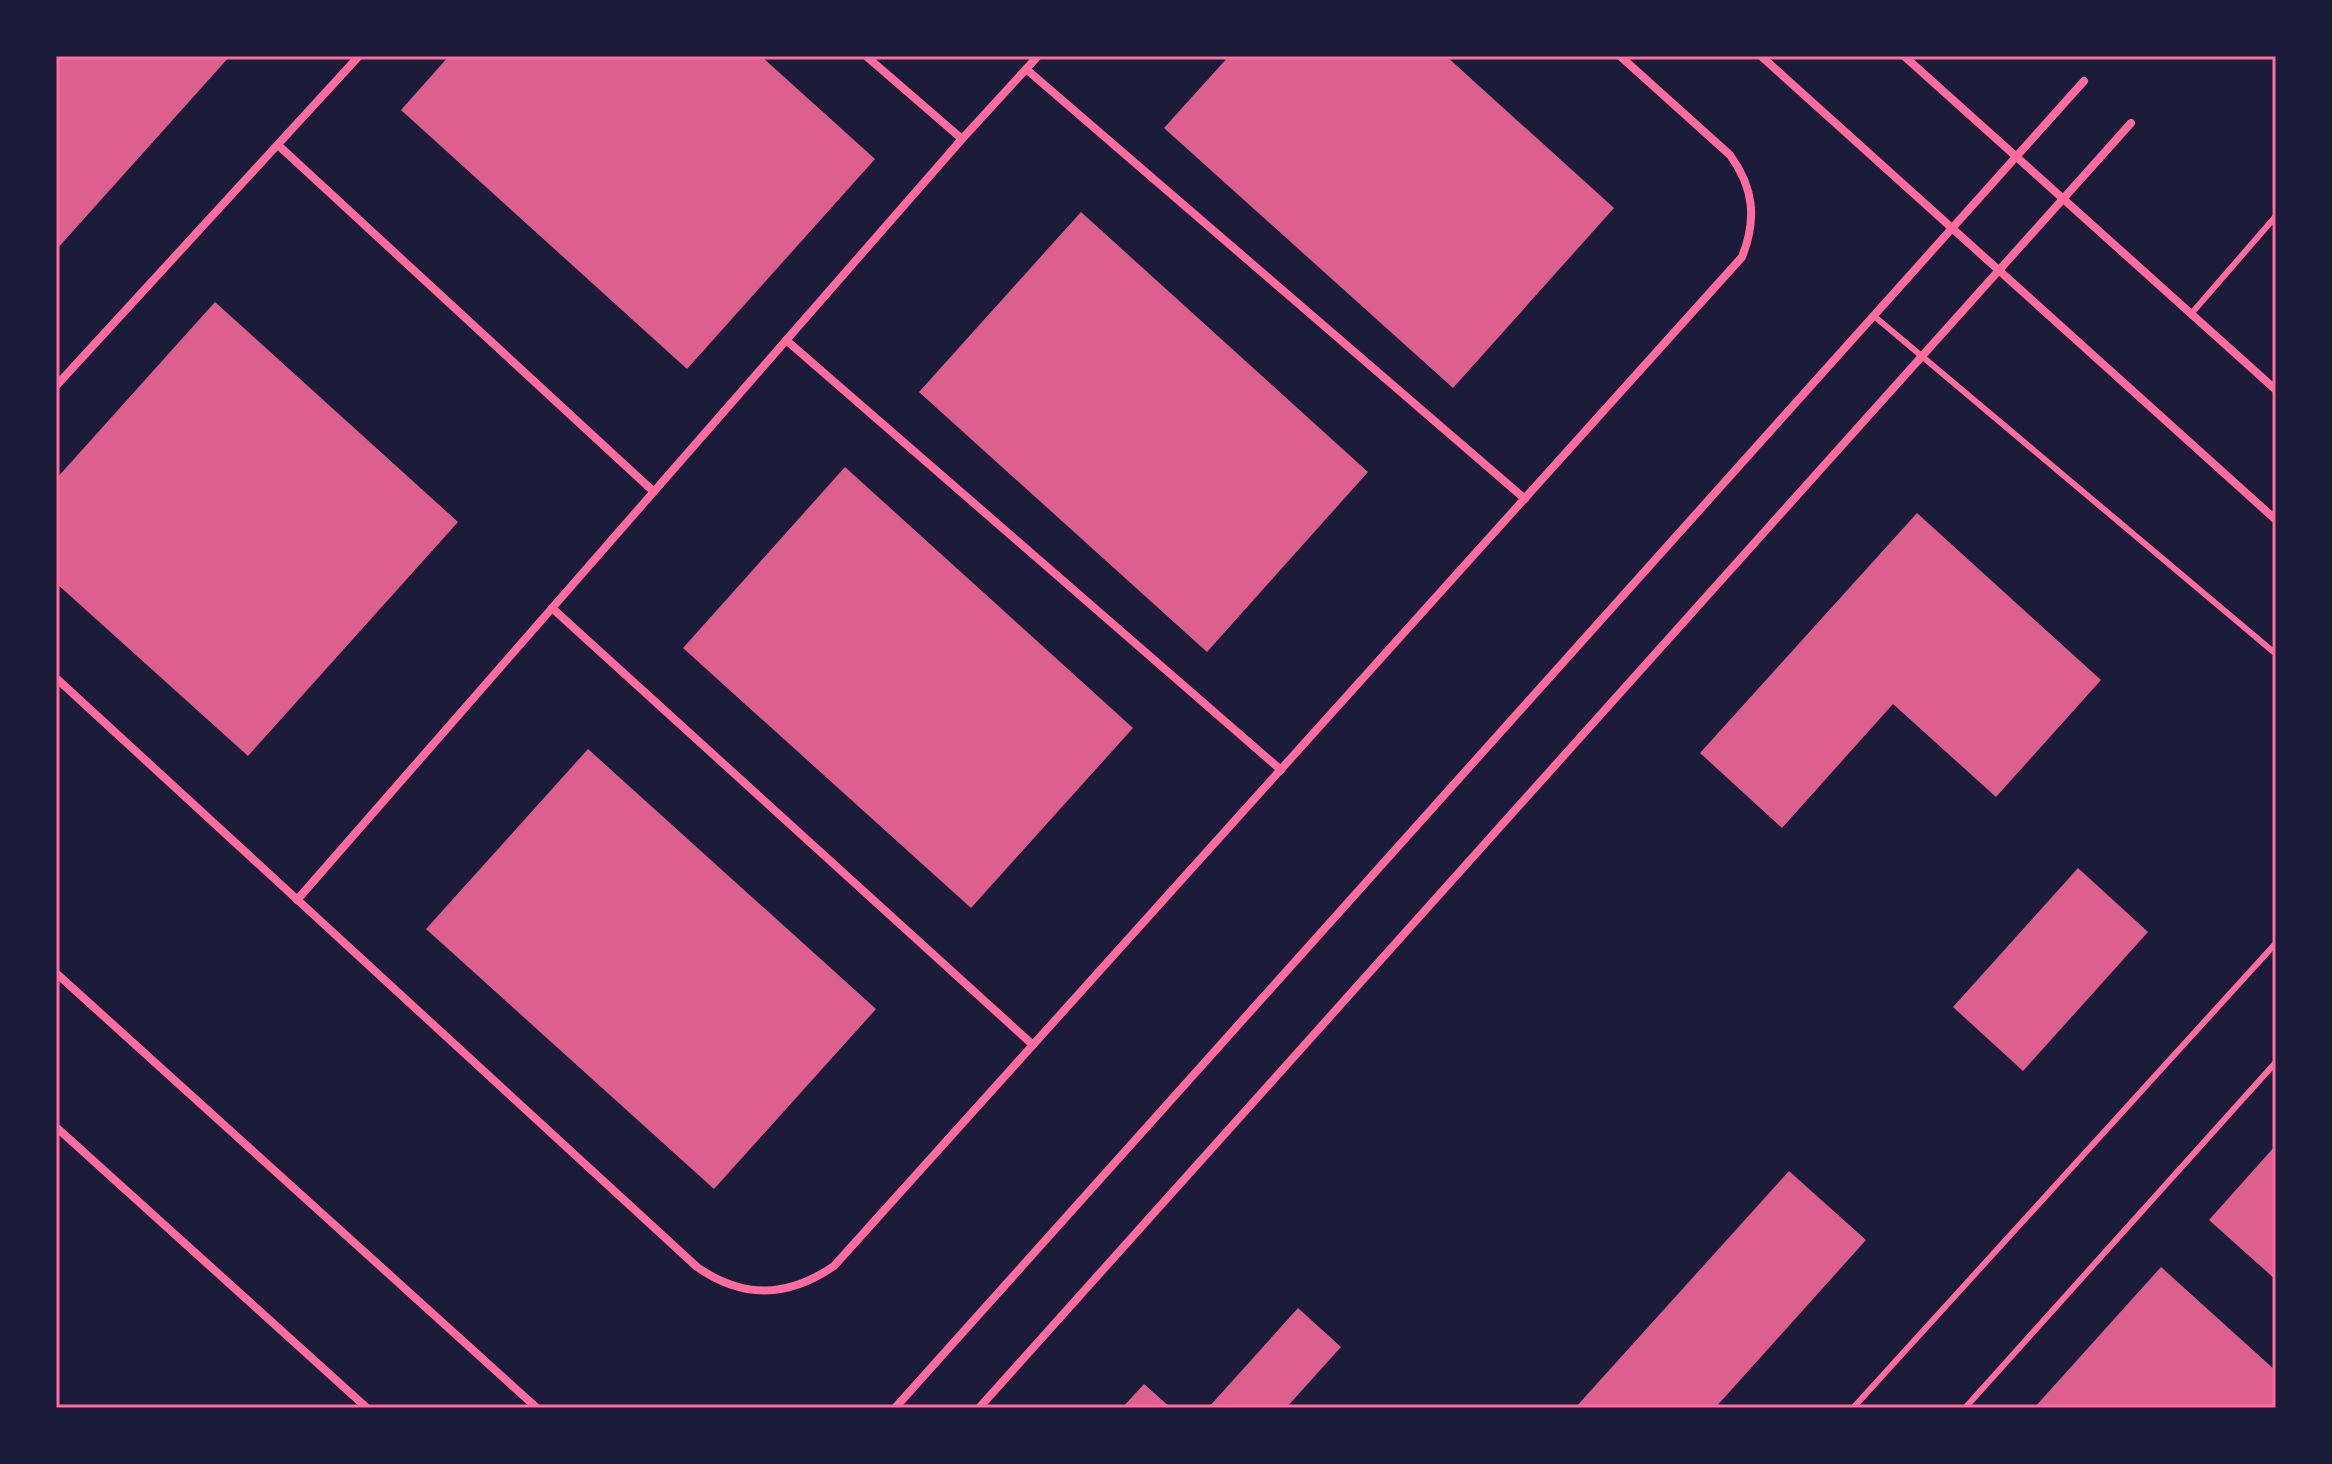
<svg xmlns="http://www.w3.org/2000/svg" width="2332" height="1464" font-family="Jost,sans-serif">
<rect width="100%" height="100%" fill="#1b1b3a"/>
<g fill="#dd5f8e">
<path d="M 56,56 L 230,56 L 56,250 Z"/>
<path d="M 449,56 L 761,56 L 875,159 L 687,369 L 401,110 Z"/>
<path d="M 1229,56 L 1446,56 L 1614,208 L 1453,388 L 1164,128 Z"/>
<path d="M 1081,212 L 1368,472 L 1207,652 L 919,392 Z"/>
<path d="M 215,302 L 458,522 L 248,756 L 56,583 L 56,479 Z"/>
<path d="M 845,467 L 1133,728 L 971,908 L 683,648 Z"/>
<path d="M 1917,513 L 2101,680 L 1996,797 L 1893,704 L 1782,828 L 1700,753 Z"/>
<path d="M 588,749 L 876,1009 L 714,1189 L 426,929 Z"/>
<path d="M 2078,868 L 2148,932 L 2023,1071 L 1953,1007 Z"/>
<path d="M 2276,1145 L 2276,1280 L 2209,1220 Z"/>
<path d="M 1789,1171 L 1866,1240 L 1715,1408 L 1575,1408 Z"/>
<path d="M 2161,1267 L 2276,1371 L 2276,1408 L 2034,1408 Z"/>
<path d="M 1298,1308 L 1341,1347 L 1286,1408 L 1208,1408 Z"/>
<path d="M 1144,1384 L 1171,1408 L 1122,1408 Z"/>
</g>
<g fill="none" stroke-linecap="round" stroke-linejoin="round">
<g stroke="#ff6b9d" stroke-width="6">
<path d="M 2191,314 L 2276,216"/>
<path d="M 1874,316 L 2276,654"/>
<path d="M 1853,1408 L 2276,943"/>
<path d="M 1965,1408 L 2276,1062"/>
</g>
<g stroke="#ff6b9d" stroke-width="8">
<path d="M 866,56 L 962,139"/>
<path d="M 1761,56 L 2276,520"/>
<path d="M 1904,56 L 2276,390"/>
<path d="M 1026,69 L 1525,499"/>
<path d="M 278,145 L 653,491"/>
<path d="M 786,340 L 1281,770"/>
<path d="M 56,386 L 359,56"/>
<path d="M 552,608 L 1033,1045"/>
<path d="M 56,678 L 697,1267 C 743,1299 787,1298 834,1266 L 1742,257 C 1757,219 1754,188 1730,155 L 1620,56"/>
<path d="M 297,900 L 962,139 L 1038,56"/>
<path d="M 56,973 L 537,1408"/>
<path d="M 56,1127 L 367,1408"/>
<path d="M 895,1408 L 2084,81"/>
<path d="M 979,1408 L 2131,123"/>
</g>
</g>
<rect width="2332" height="1464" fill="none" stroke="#1b1b3a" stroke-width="116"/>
<rect x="58" y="58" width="2216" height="1348" fill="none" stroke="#ff6b9d" stroke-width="3"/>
</svg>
